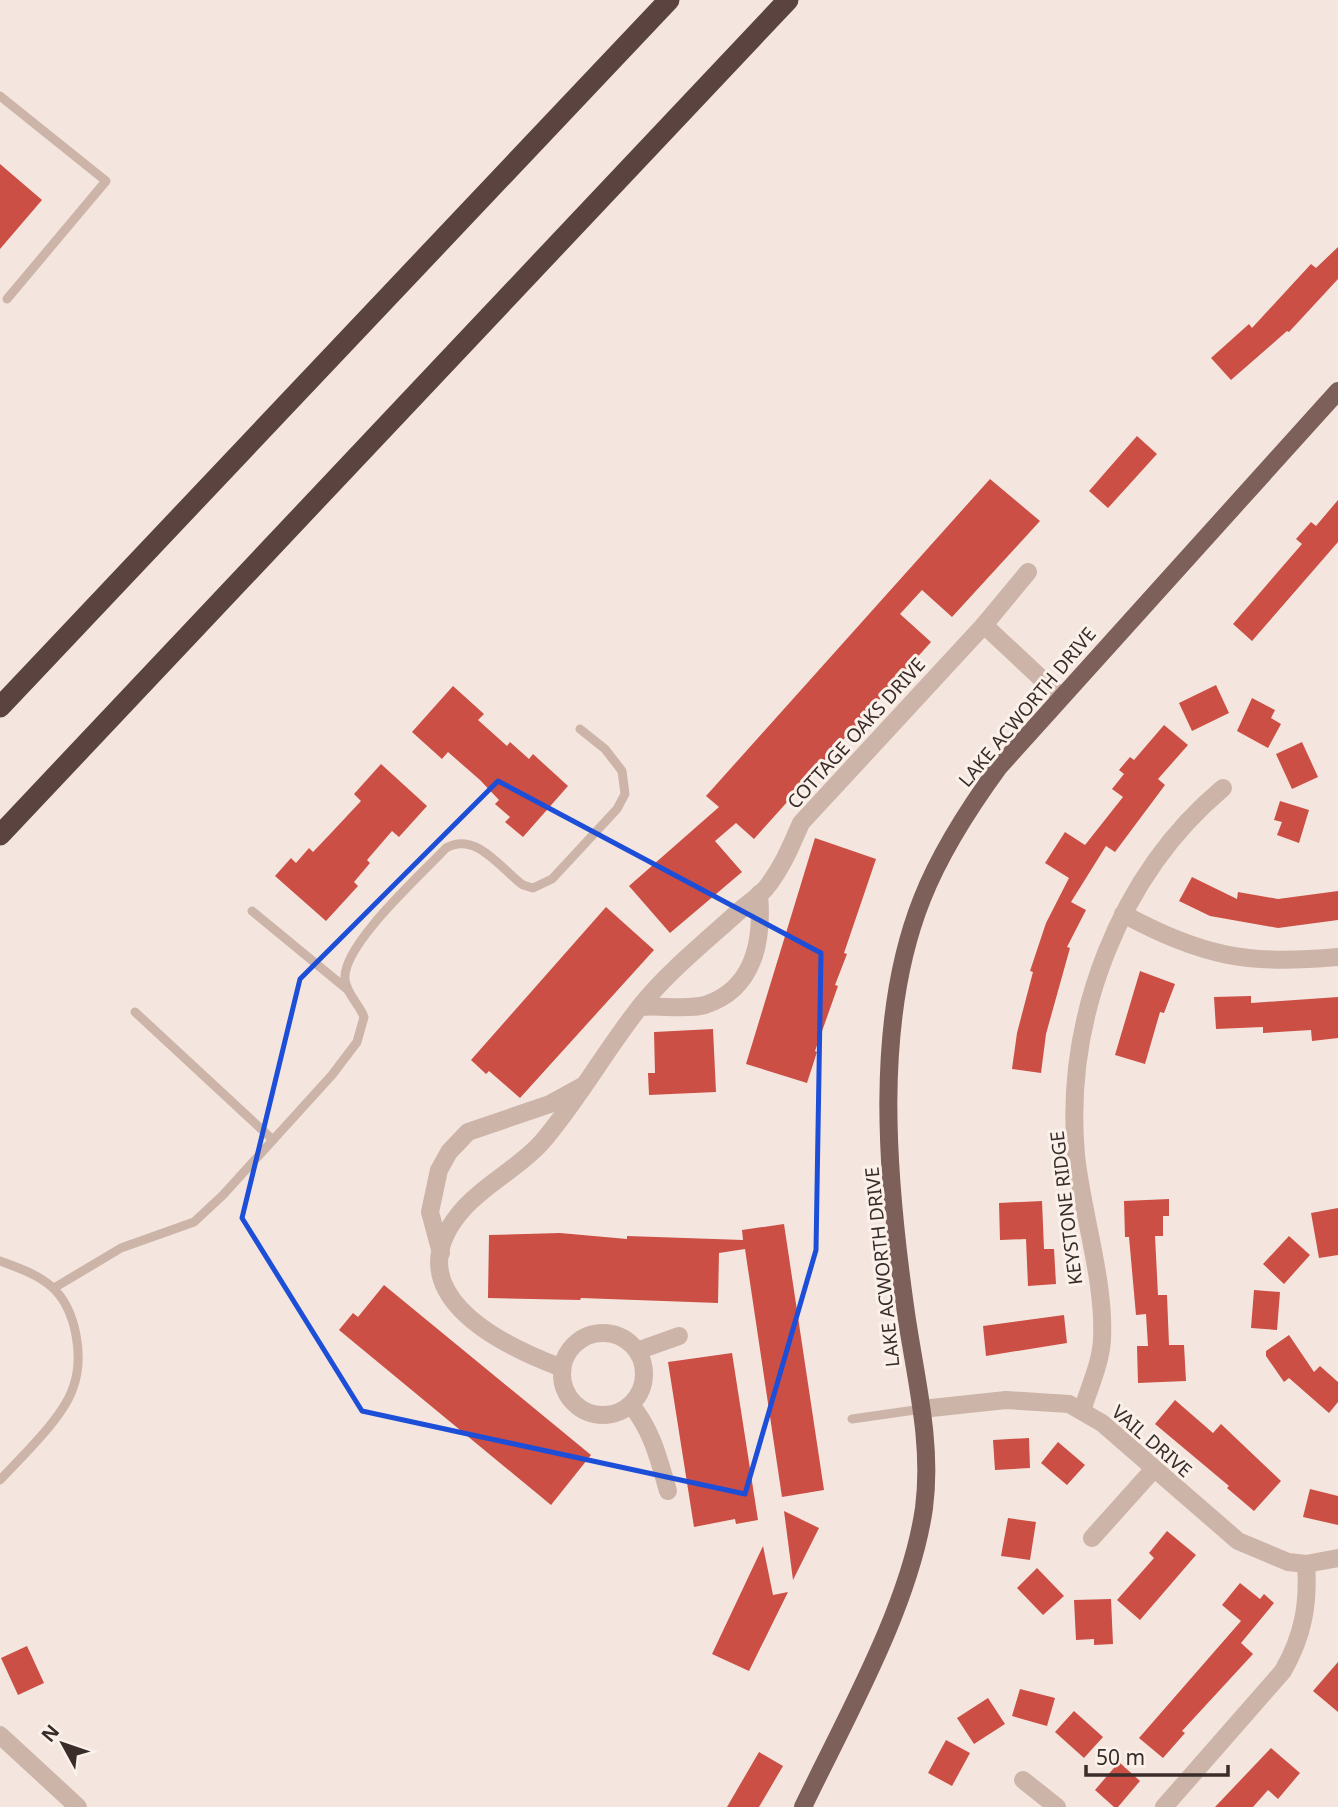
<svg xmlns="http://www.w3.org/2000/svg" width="1338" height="1807" font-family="'Noto Sans',sans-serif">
<rect width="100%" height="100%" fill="#f4e6de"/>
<g fill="#cb4f45">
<path d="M 0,164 L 42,200 L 0,249 Z"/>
<path d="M 1338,247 L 1338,279 L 1289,332 L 1287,331 L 1231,380 L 1211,358 L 1249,324 L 1252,328 L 1311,264 L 1316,268 Z"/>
<path d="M 1137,436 L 1157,454 L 1108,508 L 1089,491 Z"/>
<path d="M 990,479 L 1040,521 L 952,617 L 922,590 L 900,614 L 931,642 L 754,839 L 736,823 L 715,841 L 742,872 L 670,933 L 629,886 L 719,807 L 706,796 Z"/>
<path d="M 1338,500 L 1338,542 L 1252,641 L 1233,624 L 1302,544 L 1296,539 L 1311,522 L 1316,526 Z"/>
<path d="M 1216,685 L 1229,713 L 1192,731 L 1179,703 Z"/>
<path d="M 453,686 L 484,714 L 478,720 L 507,746 L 510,742 L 529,759 L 533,754 L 568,786 L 523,837 L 505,822 L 510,817 L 495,804 L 499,800 L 480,780 L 448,752 L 442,759 L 412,732 Z"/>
<path d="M 1252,698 L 1275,710 L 1271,718 L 1281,724 L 1268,748 L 1237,731 Z"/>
<path d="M 1164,725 L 1188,745 L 1158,779 L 1165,785 L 1115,852 L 1106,846 L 1071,902 L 1086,910 L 1067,947 L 1070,948 L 1046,1034 L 1041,1073 L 1012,1069 L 1017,1033 L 1033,972 L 1030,971 L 1046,923 L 1069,878 L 1045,863 L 1065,832 L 1085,845 L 1123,797 L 1112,789 L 1124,774 L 1119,770 L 1130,757 L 1134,760 Z"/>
<path d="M 1302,742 L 1318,777 L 1292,789 L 1276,754 Z"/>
<path d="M 381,764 L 427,806 L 399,837 L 392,831 L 367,860 L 370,863 L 354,882 L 358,886 L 326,921 L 275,876 L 291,858 L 296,863 L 309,848 L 313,852 L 332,832 L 361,801 L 354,794 Z"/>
<path d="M 1280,801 L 1309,810 L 1299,843 L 1277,835 L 1282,822 L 1274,820 Z"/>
<path d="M 815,838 L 876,859 L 844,953 L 847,954 L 835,985 L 838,986 L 815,1051 L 817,1052 L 807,1083 L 746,1064 Z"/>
<path d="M 1192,877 L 1237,899 L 1238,892 L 1278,899 L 1338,891 L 1338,920 L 1278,928 L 1210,916 L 1179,901 Z"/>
<path d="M 606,907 L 654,950 L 520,1098 L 489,1071 L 486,1074 L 471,1060 Z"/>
<path d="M 1140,971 L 1175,984 L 1164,1013 L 1160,1012 L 1145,1064 L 1115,1055 Z"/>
<path d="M 1251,996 L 1251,1003 L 1338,997 L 1338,1038 L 1312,1041 L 1311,1030 L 1263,1033 L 1263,1027 L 1216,1029 L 1214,997 Z"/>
<path d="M 713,1029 L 716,1092 L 649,1095 L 648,1073 L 655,1073 L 654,1032 Z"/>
<path d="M 1169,1199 L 1169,1216 L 1163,1216 L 1163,1236 L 1155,1236 L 1158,1295 L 1167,1295 L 1169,1345 L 1184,1345 L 1186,1381 L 1138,1383 L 1137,1346 L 1148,1346 L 1146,1314 L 1136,1315 L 1129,1237 L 1125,1237 L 1124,1201 Z"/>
<path d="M 1042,1201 L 1044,1249 L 1054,1249 L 1056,1284 L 1028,1286 L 1026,1239 L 1000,1240 L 999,1203 Z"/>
<path d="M 1338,1208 L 1338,1255 L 1319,1258 L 1311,1213 Z"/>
<path d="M 784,1224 L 824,1490 L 782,1497 L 745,1249 L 719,1253 L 718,1303 L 581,1298 L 580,1300 L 488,1298 L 489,1235 L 560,1233 L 627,1239 L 627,1236 L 743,1240 L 742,1230 Z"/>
<path d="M 1289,1236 L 1310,1255 L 1284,1284 L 1263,1264 Z"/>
<path d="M 384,1285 L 591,1455 L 551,1505 L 339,1330 L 353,1313 L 358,1317 Z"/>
<path d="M 1254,1290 L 1280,1292 L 1277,1330 L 1251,1328 Z"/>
<path d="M 1064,1315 L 1067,1343 L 986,1356 L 983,1326 Z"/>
<path d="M 1289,1335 L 1314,1372 L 1320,1366 L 1338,1382 L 1338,1402 L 1329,1413 L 1289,1378 L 1284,1382 L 1266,1356 L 1266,1351 Z"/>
<path d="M 732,1353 L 758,1520 L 736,1524 L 735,1519 L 694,1527 L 668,1362 Z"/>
<path d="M 1175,1400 L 1213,1433 L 1221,1424 L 1281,1481 L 1254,1511 L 1227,1488 L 1229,1486 L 1155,1424 Z"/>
<path d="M 1029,1438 L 1030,1468 L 995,1470 L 993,1440 Z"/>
<path d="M 1058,1442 L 1085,1465 L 1067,1485 L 1041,1463 Z"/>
<path d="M 1310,1489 L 1338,1496 L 1338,1525 L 1303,1517 Z"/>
<path d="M 784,1511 L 819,1528 L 793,1580 Z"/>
<path d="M 1008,1518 L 1036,1522 L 1030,1560 L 1001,1556 Z"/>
<path d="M 1167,1531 L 1196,1555 L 1140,1620 L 1117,1600 L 1154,1558 L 1149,1553 Z"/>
<path d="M 763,1546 L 773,1595 L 788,1592 L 749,1671 L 712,1654 Z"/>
<path d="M 1037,1568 L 1064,1596 L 1043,1615 L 1017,1588 Z"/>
<path d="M 1240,1583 L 1260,1599 L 1264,1594 L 1274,1603 L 1241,1643 L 1253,1654 L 1182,1731 L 1185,1733 L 1163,1758 L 1139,1738 L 1241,1621 L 1222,1605 Z"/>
<path d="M 1111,1599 L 1113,1644 L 1094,1645 L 1094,1639 L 1076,1640 L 1074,1600 Z"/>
<path d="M 27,1646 L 44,1683 L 18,1695 L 1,1658 Z"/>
<path d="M 1338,1662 L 1338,1712 L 1313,1691 Z"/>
<path d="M 1020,1689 L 1055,1698 L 1047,1726 L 1012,1716 Z"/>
<path d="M 988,1698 L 1005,1724 L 974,1744 L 957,1718 Z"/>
<path d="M 1074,1711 L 1103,1737 L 1084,1758 L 1055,1732 Z"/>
<path d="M 946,1740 L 970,1753 L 952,1786 L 928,1773 Z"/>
<path d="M 1271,1748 L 1300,1773 L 1278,1799 L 1268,1790 L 1253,1807 L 1215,1807 Z"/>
<path d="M 759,1752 L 783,1766 L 759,1807 L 727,1807 Z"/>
<path d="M 1119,1762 L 1140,1781 L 1118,1807 L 1114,1807 L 1095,1790 Z"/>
</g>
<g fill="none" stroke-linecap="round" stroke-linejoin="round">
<g stroke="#cdb4a9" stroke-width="9">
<path d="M 0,96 L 106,181 L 7,299"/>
<path d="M 252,911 L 348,990"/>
<path d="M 135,1012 L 273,1140"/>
<path d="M 0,1261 C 19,1268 37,1274 52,1287 C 77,1310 84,1358 73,1388 C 63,1418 22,1456 0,1480"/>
<path d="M 54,1288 L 121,1248 L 194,1222 L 223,1195 L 332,1075 L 357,1042 L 364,1017 C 359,1004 346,993 345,979 C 342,945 422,874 446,848 C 476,831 500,868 523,885 L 533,888 L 552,879 L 617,809 L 625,794 L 622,771 L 605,749 L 580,729"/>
<path d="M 852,1419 L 922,1409"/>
</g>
<g stroke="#cdb4a9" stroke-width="18">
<path d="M 984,625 L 1060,696"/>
<path d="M 1123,914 C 1205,957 1245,965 1338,957"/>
<path d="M 640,1007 C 659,1005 688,1010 705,1005 C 755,989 763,939 759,894"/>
<path d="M 441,1253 L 430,1212 L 439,1170 L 449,1152 L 468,1132 L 550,1104 L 581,1087"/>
<circle cx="603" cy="1374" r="41"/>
<path d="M 637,1351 L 679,1336"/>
<path d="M 562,1368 C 495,1343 390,1289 465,1207 C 488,1182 520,1167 542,1142 C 579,1099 606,1049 642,1004 C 670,970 705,942 738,912 C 747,904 758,897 766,888 C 782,868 791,846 801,823 L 984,625 L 1028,572"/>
<path d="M 631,1405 C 652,1430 659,1460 668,1491"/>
<path d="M 922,1409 L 1006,1400 L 1069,1404 L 1102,1423 L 1238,1541 L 1288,1562 L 1306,1564 L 1338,1558"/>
<path d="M 1082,1411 C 1089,1388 1101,1363 1102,1339 C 1105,1281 1082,1213 1076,1155 C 1064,1019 1119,875 1223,788"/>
<path d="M 1092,1538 L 1153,1470"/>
<path d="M 0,1735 L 78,1807"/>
<path d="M 1023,1780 L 1057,1807"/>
<path d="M 1164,1807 L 1283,1671 C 1303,1636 1309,1604 1306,1564"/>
</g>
<path stroke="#7d605a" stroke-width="18" d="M 803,1807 C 846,1717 910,1606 924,1508 C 933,1440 914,1373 905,1306 C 887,1178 873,1022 922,899 C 941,851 969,808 999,767 L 1338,391"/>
<g stroke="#5b4440" stroke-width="21">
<path d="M 0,707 L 669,0"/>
<path d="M 0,835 L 788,0"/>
</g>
</g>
<path fill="none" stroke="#1d4ed8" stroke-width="5" stroke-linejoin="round" d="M 498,781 L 821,953 L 816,1250 L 745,1494 L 362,1411 L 242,1218 L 300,979 Z"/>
<g text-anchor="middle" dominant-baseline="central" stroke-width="6" stroke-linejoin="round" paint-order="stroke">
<g font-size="19" fill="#3a2c29" stroke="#fbf1eb">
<text transform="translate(1027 707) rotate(-50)">LAKE ACWORTH DRIVE</text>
<text transform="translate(856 733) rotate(-48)">COTTAGE OAKS DRIVE</text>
<text transform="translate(1066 1208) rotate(-97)">KEYSTONE RIDGE</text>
<text transform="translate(882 1267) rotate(-96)">LAKE ACWORTH DRIVE</text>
<text transform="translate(1152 1441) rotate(41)">VAIL DRIVE</text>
</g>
</g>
<g transform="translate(63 1744) rotate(310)" stroke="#fbf1eb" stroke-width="5" paint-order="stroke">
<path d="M0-5L12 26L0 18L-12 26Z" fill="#3a2c29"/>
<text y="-10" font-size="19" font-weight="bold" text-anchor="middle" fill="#3a2c29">N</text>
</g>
<path d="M1086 1765v10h142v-10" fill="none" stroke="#3a2c29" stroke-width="3.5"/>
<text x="1096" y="1765" font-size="21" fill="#3a2c29" stroke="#fbf1eb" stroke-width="5" paint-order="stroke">50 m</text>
</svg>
